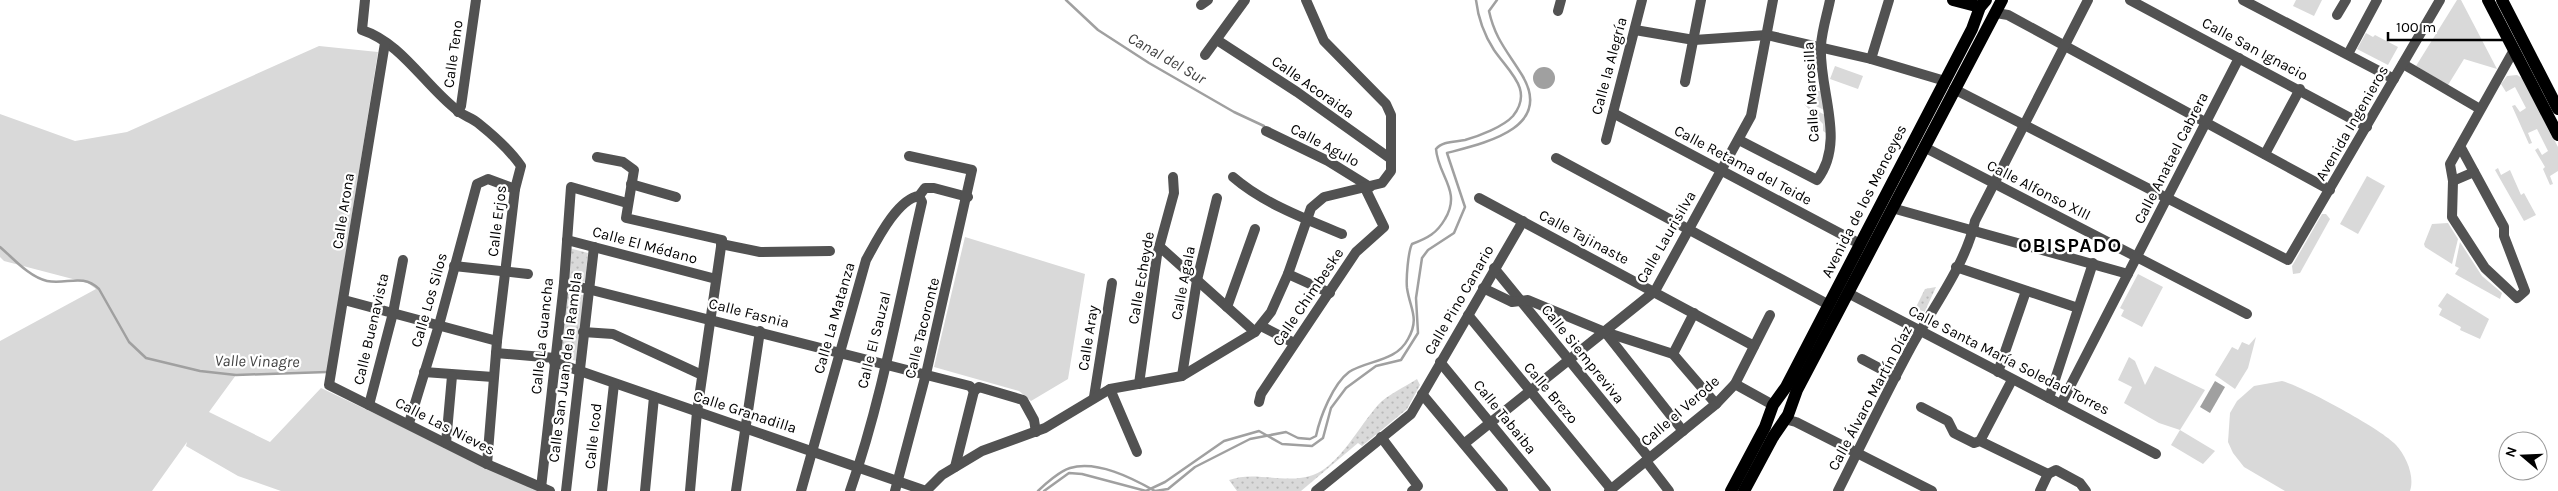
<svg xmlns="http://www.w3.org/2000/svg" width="2558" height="491" font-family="Karla,sans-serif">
<defs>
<pattern id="park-dots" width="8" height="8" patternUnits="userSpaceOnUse" patternTransform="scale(1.25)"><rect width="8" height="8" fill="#d9d9d9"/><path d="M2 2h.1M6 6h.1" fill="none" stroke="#b8b8b8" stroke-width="1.8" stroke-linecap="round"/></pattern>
</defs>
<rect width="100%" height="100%" fill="#fff"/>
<g fill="#d9d9d9">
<path d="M 2296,0 L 2322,0 L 2314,16 L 2293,6 Z"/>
<path d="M 2457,0 L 2461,0 L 2497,69 L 2464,59 L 2448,85 L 2416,66 Z"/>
<path d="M 2366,33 L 2373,37 L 2375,35 L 2398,47 L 2388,65 L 2357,49 Z"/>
<path d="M 319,46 L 378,52 L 327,372 L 236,375 L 209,412 L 270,442 L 321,388 L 538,491 L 281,491 L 238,476 L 186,446 L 187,442 L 152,491 L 0,491 L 0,341 L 96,289 L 88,283 L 4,261 L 0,257 L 0,114 L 75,141 L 127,132 Z"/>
<path d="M 1835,66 L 1863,76 L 1858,89 L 1830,79 Z"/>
<path d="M 2517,75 L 2522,78 L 2558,147 L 2558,171 L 2550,176 L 2553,184 L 2550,185 L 2543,169 L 2545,167 L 2535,150 L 2538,148 L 2542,155 L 2548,151 L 2537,129 L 2528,133 L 2532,143 L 2529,144 L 2512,106 L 2515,105 L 2520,112 L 2526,108 L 2515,87 L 2506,92 L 2501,84 L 2507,76 Z"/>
<path d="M 1815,91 L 1822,91 L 1824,110 L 1816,106 Z"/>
<path d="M 1804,104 L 1825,115 L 1826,133 L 1823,131 L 1823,124 Z"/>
<path d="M 2498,168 L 2501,175 L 2510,170 L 2521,195 L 2524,193 L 2536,215 L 2524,221 L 2495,170 Z"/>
<path d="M 2367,176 L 2385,186 L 2358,234 L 2340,224 Z"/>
<path d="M 2322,214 L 2326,214 L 2330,219 L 2300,273 L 2293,274 L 2292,266 Z"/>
<path d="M 2448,223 L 2458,239 L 2452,264 L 2425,247 L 2424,244 L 2432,224 Z"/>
<path d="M 965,237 L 1085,274 L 1068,379 L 1031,401 L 1019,391 L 934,367 Z"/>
<path d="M 2460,242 L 2482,276 L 2502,293 L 2500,299 L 2455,274 L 2459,268 L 2455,266 Z"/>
<path d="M 2138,274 L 2163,287 L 2142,327 L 2121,316 L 2124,310 L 2120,308 Z"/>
<path d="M 2447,293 L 2489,319 L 2480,339 L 2460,330 L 2461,327 L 2439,315 L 2442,309 L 2438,306 Z"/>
<path d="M 565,294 L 585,295 L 577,361 L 560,357 Z"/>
<path d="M 2256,337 L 2248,368 L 2235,389 L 2215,375 L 2232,347 L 2238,350 L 2242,342 L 2249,345 Z"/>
<path d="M 2129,357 L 2135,361 L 2145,385 L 2155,366 L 2205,390 L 2180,430 L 2215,451 L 2203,464 L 2171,445 L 2180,430 L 2159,423 L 2124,403 L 2132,387 L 2118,380 Z"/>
<path d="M 2282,381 C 2304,387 2381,429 2396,445 C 2406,456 2415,476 2410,491 L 2285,491 L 2244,467 L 2233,453 L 2228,442 L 2230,413 L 2237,401 L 2254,386 Z"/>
</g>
<g fill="url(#park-dots)">
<path d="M 569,248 L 588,253 L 585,282 L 567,277 Z"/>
<path d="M 1936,287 L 1920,322 L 1911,317 L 1925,289 Z"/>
<path d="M 566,294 L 581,299 L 575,356 L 560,353 Z"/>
<path d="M 1417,379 L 1420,385 L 1407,409 L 1362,446 L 1358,443 L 1301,491 L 1237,491 L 1229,480 C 1255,470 1286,485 1313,475 C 1339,466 1360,425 1378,405 C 1387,395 1405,387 1417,379 Z"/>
</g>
<g fill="#a0a0a0">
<circle cx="1544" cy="78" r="11"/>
<path d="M 2215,381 L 2225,387 L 2210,413 L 2200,407 Z"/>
</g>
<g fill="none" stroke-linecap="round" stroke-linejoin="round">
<g stroke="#a0a0a0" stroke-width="2.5">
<path d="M 1066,0 L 1098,30 L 1149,63 L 1234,112 L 1264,126"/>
<path d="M 0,247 C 13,258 29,277 47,281 C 67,285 82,273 99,289 L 129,342 L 146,358 L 200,371 L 236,375 L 327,372"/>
<path d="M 1038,491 C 1045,484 1060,471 1070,468 C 1097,460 1132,478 1155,491"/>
<path d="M 1044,491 L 1069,473 L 1082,474 L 1146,491 L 1165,482 L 1224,441 L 1259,431 L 1282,444 L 1312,446 L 1323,438 L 1331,408 L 1346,388 L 1376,366 L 1401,360 L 1418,333 L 1416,298 L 1422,258 L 1428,250 L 1454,233 L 1465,207 L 1447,153 C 1485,143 1554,128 1522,75 C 1508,52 1495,39 1489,11 L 1497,0"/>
<path d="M 1155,491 L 1168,489 L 1195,467 L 1250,439 L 1286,432 L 1298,438 L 1310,439 L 1316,436 C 1320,417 1333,384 1349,372 C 1368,360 1396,362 1408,339 C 1420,318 1410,309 1407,288 C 1406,279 1408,252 1412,244 C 1428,238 1437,233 1445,219 C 1462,191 1438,176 1436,149 C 1442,141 1455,142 1465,140 C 1479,136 1503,127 1513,116 C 1534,90 1509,72 1494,50 C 1485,36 1478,17 1476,0"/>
</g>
<g stroke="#525252" stroke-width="10">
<path d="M 365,0 L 362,30 C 402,43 425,86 458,111 C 464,116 472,118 478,123 C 493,135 510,150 521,166 L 515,189 L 497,341 L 487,464"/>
<path d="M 2130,0 L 2367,127"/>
<path d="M 2243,0 L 2394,79"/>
<path d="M 1201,5 L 1208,0"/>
<path d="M 1558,11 L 1561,0"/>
<path d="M 1996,13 L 2008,15 L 2330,190"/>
<path d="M 2337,15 L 2346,0"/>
<path d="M 1635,30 L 1694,40 L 1767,35 L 1871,59 L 1945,81"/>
<path d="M 1217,40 L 1297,92 L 1391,159"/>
<path d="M 385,43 L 329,385 L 487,464 L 550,491"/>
<path d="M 2348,54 L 2377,0"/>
<path d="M 1205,55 L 1245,0"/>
<path d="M 1871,59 L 1889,0"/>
<path d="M 2403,64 L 2480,109"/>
<path d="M 1685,82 L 1701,0"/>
<path d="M 1954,89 L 2288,260 L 2440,0"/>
<path d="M 458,112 L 461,106 L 476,0"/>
<path d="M 1613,113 L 1860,244"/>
<path d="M 1266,131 L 1328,161 L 1370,187"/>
<path d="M 1606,140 L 1642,0"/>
<path d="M 1739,140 L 1817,180 C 1847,141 1818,89 1821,45 C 1822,30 1827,15 1830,0"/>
<path d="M 2460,146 L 2504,227 L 2504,236 L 2525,291 L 2517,298 L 2485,268 L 2452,217 L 2453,181 L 2450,164 L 2514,50"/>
<path d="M 1924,147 L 2247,314"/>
<path d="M 2265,154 L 2300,89"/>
<path d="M 597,157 L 623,162 L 634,170 L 626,218 L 722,240 L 697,412 L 690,491"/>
<path d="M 1556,158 L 1829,305"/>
<path d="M 1233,177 C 1263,203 1305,219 1342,234"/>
<path d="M 2453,181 L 2474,172"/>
<path d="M 631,184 L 676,197"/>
<path d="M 1479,198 L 1754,346"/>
<path d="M 1892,208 L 2128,274"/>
<path d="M 567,240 L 716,279"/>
<path d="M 721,244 L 760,252 L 830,251"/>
<path d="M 1160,247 L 1255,332"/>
<path d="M 454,266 L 528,274"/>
<path d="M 1956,267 L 2078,308"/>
<path d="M 1494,268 L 1649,458"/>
<path d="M 1288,274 L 1330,293"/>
<path d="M 564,283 L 970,386 L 974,391"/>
<path d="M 1483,288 L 1512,302 L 1528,300 L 1605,332 L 1673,354 L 1716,404"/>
<path d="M 1848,293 L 2156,454"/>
<path d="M 344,300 L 497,341"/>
<path d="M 1227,307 L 1255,229"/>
<path d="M 1468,315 L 1611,489"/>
<path d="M 1261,326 L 1294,343"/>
<path d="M 583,332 L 613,334 L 702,375"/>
<path d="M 1605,332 L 1683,431"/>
<path d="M 496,353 L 555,358"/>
<path d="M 1673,354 L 1694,313"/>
<path d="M 1862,359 L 1896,377"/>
<path d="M 554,362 L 926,491"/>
<path d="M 1440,362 L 1546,491"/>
<path d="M 424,372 L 493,377"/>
<path d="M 1998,372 L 2026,291"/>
<path d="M 1182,376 L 1197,280 L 1217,198"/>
<path d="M 1139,384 L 1157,255 L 1174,193 L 1173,177"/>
<path d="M 1735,384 L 1773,405"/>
<path d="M 1110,389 L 1137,452"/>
<path d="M 974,391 L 979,387 L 1023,400 L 1034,420 L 1036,432"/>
<path d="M 1422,394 L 1503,491"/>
<path d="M 1094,397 L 1112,283"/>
<path d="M 2049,398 L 2093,263"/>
<path d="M 1259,402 L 1261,394 L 1356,252 L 1384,227 L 1365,188"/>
<path d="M 2061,404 L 2239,58"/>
<path d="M 369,405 L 393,313 L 403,260"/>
<path d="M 1921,407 L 1948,421 L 1954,433 L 1974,443 L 1980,441 L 2048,474"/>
<path d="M 1784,419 L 1796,422 L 1932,491"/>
<path d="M 409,423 L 439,325 L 477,184 L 488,179 L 515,189"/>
<path d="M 1381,437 L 1418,486 L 1412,491"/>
<path d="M 1980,441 L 2012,380"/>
<path d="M 446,443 L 452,376"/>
<path d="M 1465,443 L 1655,291 L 1751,116 L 1773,0"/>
<path d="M 1646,461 L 1669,491"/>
<path d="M 955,467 L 974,391"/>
<path d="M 2048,474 L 2056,470 L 2080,483 L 2086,491"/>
<path d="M 541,488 L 564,283 L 571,187 L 627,203"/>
<path d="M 566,491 L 594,247"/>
<path d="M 602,491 L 614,384"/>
<path d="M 645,491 L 654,397"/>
<path d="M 736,491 L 760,331"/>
<path d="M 801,491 L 866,260 C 876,242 897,199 919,196 L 925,188 L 934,188 L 968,197"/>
<path d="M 850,491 C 882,400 900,297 922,202 L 919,196"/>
<path d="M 895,491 L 926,374 L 972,170 L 909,156"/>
<path d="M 926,491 L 942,475 L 982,451 L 1045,428 L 1110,389 L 1182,376 L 1255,332 L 1271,312 L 1288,274 L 1311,208 L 1324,197 L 1382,183 L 1391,171 L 1391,115 L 1386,104 L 1324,41 L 1306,0"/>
<path d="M 1316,491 L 1411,414 L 1523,221"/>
<path d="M 1609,491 L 1716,404 L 1735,384 L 1770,315"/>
<path d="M 1838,491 C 1862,443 1885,395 1911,347 C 1932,309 1966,264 1975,221 L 2088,0"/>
<path d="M 2040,491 L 2048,474"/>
</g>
<g stroke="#000" stroke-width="12">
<path d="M 1953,0 L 1980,7"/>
<path d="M 2488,0 L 2558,135"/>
<path d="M 2502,0 L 2558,109"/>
<path d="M 1731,491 L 1765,427 L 1773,405 L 1786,387 L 1972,29 L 1980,7 L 1986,0"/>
<path d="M 1744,491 L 1773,437 L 1788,415 L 1797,390 L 2002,0"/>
</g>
<path stroke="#000" stroke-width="1" d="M 2492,0 L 2558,127"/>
</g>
<g text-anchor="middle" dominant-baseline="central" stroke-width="4.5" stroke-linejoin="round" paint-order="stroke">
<g font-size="15" fill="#000" stroke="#fff">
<text transform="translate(2255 49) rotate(28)">Calle San Ignacio</text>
<text transform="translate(453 54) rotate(-82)">Calle Teno</text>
<text transform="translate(1609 66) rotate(-75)">Calle la Alegría</text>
<text transform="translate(1313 87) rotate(35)">Calle Acoraida</text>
<text transform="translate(1811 92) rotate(-93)">Calle Marosilla</text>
<text transform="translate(2352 123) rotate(-60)">Avenida Ingenieros</text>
<text transform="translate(1325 145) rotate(28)">Calle Agulo</text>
<text transform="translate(2171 158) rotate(-63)">Calle Anatael Cabrera</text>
<text transform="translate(1743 165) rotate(28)">Calle Retama del Teide</text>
<text transform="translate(2039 190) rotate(27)">Calle Alfonso XIII</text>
<text transform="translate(1864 201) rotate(-63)">Avenida de los Menceyes</text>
<text transform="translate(343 211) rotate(-81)">Calle Arona</text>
<text transform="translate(497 221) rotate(-83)">Calle Erjos</text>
<text transform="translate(1584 237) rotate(28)">Calle Tajinaste</text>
<text transform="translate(1666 237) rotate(-60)">Calle Laurisilva</text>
<text transform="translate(645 245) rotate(15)">Calle El Médano</text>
<text transform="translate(1141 278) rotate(-80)">Calle Echeyde</text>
<text transform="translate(1183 283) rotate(-79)">Calle Agala</text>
<text transform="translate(1308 297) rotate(-56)">Calle Chimbeske</text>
<text transform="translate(429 300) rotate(-74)">Calle Los Silos</text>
<text transform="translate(1459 300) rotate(-60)">Calle Pino Canario</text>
<text transform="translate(749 313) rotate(14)">Calle Fasnia</text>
<text transform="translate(834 318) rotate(-74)">Calle La Matanza</text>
<text transform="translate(922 328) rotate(-76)">Calle Tacoronte</text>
<text transform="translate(371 329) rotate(-77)">Calle Buenavista</text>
<text transform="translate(542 336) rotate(-84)">Calle La Guancha</text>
<text transform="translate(1088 338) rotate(-81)">Calle Aray</text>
<text transform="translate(874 340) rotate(-76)">Calle El Sauzal</text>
<text transform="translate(1583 354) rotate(51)">Calle Siempreviva</text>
<text transform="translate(2009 360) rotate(27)">Calle Santa María Soledad Torres</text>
<text transform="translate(565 367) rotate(-83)">Calle San Juan de la Rambla</text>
<text transform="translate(1551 393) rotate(50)">Calle Brezo</text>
<text transform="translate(1870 398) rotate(-62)">Calle Álvaro Martín Díaz</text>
<text transform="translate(1680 411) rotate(-41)">Calle el Verode</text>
<text transform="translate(745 412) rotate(18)">Calle Granadilla</text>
<text transform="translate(1505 417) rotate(51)">Calle Tabaiba</text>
<text transform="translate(445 426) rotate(27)">Calle Las Nieves</text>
<text transform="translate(593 436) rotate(-84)">Calle Icod</text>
</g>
<g font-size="16" font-style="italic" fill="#414141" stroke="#fff">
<text transform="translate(1167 58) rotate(30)">Canal del Sur</text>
<text transform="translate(257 361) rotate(1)">Valle Vinagre</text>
</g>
<g font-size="20" font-weight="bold" letter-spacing="1" fill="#000" stroke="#fff">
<text x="2070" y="245">OBISPADO</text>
</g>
</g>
<g transform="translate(2523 456) rotate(289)"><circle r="24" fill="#ffffff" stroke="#999999"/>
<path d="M0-4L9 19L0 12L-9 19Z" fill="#000000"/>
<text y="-8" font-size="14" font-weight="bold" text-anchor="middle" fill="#000000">N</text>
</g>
<path d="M2388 32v8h115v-8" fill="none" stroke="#000000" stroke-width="2.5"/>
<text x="2396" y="32" font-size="15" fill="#000000" stroke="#ffffff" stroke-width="4" paint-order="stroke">100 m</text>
</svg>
